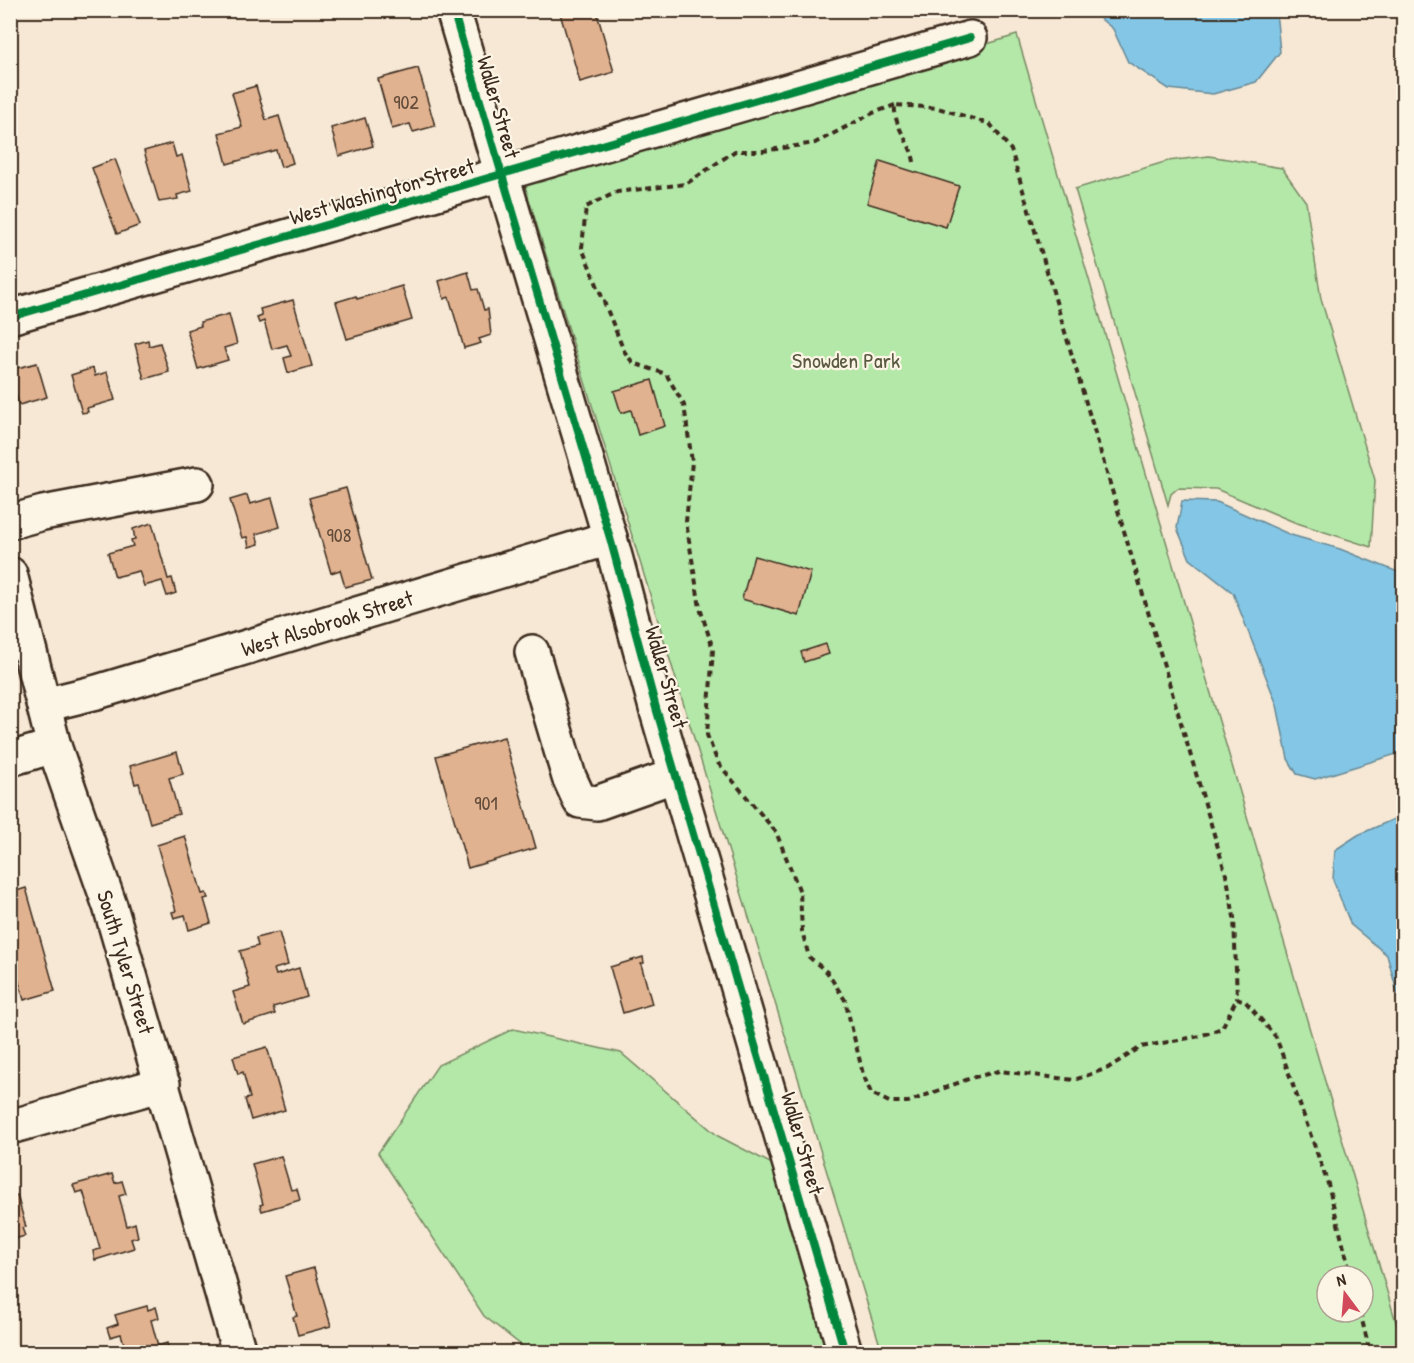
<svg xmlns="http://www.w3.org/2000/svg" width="1414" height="1363" font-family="'Patrick Hand',sans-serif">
<rect width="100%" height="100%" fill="#f6e8d4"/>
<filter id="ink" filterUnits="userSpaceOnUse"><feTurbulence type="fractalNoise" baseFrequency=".0167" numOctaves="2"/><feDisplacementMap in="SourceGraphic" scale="12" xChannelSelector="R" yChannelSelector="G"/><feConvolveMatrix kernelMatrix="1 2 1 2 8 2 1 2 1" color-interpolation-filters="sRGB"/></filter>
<g filter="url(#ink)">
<g fill="#b4e8a9" stroke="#788964" stroke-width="1.5" fill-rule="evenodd">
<path d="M 1017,35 L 1403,1346 L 1403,1352 L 882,1352 L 524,183 ZM 1327,1276 L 1363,1276 L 1363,1312 L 1327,1312 Z"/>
<path d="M 1209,156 L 1282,168 L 1306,202 L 1321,299 L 1375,480 L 1371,547 L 1294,522 L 1216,489 L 1178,488 L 1171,494 L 1168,505 L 1075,189 L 1168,161 Z"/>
<path d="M 513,1029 L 621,1053 L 718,1136 L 776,1166 L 831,1352 L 530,1352 L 484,1316 L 378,1153 L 438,1065 Z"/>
</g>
<g fill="#84c6e5" stroke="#678895" stroke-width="1.5">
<path d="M 1091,11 L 1276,11 L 1280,52 L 1256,82 L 1213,94 L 1169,89 L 1128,62 L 1113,29 Z"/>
<path d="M 1182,501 L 1217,502 L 1291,535 L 1340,549 L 1403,574 L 1403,752 L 1315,779 L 1297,774 L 1288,759 L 1277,705 L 1233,593 L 1190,559 L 1177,528 Z"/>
<path d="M 1403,815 L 1404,815 L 1403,1014 L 1387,955 L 1351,925 L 1333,880 L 1335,850 L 1358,835 Z"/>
</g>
<g fill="#e0b290" stroke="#3b2a1e" stroke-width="1.5">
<path d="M 559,10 L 596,10 L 614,72 L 580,82 Z"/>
<path d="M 418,68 L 435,126 L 413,132 L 410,124 L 392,129 L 378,79 Z"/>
<path d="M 256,86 L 266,120 L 279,116 L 293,163 L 281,167 L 276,150 L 227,164 L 219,133 L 242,127 L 232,93 Z"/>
<path d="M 365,118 L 373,146 L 339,156 L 331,128 Z"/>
<path d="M 172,143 L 176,157 L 182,155 L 192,191 L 177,195 L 178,199 L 159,202 L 144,151 Z"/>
<path d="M 115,159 L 140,225 L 117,234 L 92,168 Z"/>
<path d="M 880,161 L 959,186 L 946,227 L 867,203 Z"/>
<path d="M 468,272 L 473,290 L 478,289 L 484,310 L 488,309 L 491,335 L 479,339 L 481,343 L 464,348 L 449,297 L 444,299 L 439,281 Z"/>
<path d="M 402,286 L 412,320 L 347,339 L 336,302 L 356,296 L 357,299 Z"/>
<path d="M 293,300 L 312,366 L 288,373 L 284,358 L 291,356 L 287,345 L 272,349 L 264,321 L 259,323 L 257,318 L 262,316 L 260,309 Z"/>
<path d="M 229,314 L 237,344 L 224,348 L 228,360 L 198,369 L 187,330 L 201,326 L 200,322 Z"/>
<path d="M 148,340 L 149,346 L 160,343 L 169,372 L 144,379 L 135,344 Z"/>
<path d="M 37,363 L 47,397 L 19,405 L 10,370 Z"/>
<path d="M 93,368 L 95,376 L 107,372 L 115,400 L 87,408 L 88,412 L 82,413 L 71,375 Z"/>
<path d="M 652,380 L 665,426 L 638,435 L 631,410 L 621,413 L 614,391 Z"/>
<path d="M 346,488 L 372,580 L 345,587 L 340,570 L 331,573 L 309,498 Z"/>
<path d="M 247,495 L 250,504 L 272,498 L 280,527 L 256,534 L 259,544 L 249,547 L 247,537 L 242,538 L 230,500 Z"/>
<path d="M 152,523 L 168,579 L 172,578 L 176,593 L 167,596 L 162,581 L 144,586 L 139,571 L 115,577 L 108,553 L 133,546 L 131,540 L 135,539 L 133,529 Z"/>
<path d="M 754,556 L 811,572 L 799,616 L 742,599 Z"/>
<path d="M 826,644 L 829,654 L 804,662 L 801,652 Z"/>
<path d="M 504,737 L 536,848 L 468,868 L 436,756 Z"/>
<path d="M 177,752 L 183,774 L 169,778 L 179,814 L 150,823 L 139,783 L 135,784 L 130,766 Z"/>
<path d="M 185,836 L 202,894 L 206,893 L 208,898 L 204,899 L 211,923 L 189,930 L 185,915 L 174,918 L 172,912 L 176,911 L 157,845 Z"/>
<path d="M 26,888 L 55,991 L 24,1000 L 17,975 L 10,977 L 10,967 L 14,966 L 10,954 L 10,893 Z"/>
<path d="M 279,932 L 288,965 L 274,969 L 276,975 L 299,968 L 307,997 L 273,1007 L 275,1014 L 243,1024 L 233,992 L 250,987 L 240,951 L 258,946 L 256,938 Z"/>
<path d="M 643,957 L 644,963 L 641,964 L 652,1004 L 623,1013 L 610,967 Z"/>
<path d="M 267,1047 L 285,1110 L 251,1120 L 245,1099 L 250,1098 L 243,1072 L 238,1074 L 233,1057 Z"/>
<path d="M 281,1156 L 291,1190 L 297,1189 L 300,1200 L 262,1211 L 260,1205 L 263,1204 L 252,1164 Z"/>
<path d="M 112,1174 L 115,1183 L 122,1181 L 126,1194 L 119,1196 L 127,1226 L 135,1223 L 138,1237 L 131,1239 L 134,1248 L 95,1260 L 93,1251 L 100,1249 L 83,1191 L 76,1193 L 73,1185 Z"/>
<path d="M 17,1195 L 26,1227 L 22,1228 L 25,1236 L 14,1239 L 10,1231 L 10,1197 Z"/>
<path d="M 314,1268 L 331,1326 L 298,1335 L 293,1317 L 297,1316 L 285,1276 Z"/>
<path d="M 147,1306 L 148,1310 L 156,1307 L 159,1318 L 151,1320 L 158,1346 L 167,1343 L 169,1352 L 117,1352 L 126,1350 L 121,1334 L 110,1337 L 107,1328 L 118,1324 L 115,1315 Z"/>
</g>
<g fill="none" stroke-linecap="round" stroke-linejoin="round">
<g stroke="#3b2a1e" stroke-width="38">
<g id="minor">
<path d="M 453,10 L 610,538 L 656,708 L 845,1352"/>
<path d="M 10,317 L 970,38"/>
<path d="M 10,522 L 43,513 L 197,484"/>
<path d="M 10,574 L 54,746 L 110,906 L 239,1352"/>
<path d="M 532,652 L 569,777 L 580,801 L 597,803 L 676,775"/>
<path d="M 44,705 L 97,692 L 610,538"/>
<path d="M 10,759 L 54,746"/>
<path d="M 10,1127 L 163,1084"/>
</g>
</g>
<g stroke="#3b2a1e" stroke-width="4" stroke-dasharray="6 4.5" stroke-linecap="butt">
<path d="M 895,105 L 873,113 L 815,143 L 763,151 L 735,151 L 686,184 L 617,192 L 586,207 L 582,248 L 624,351 L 633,363 L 666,374 L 684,405 L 692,462 L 686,522 L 700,608 L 713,649 L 707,735 L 718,763 L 776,832 L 800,892 L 802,931 L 809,957 L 827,972 L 845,1000 L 863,1074 L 871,1093 L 889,1102 L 908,1102 L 971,1078 L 999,1071 L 1074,1080 L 1108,1068 L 1141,1047 L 1200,1036 L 1222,1028 L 1237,998"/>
<path d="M 914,162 C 911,141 893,128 895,105 L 938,108 L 990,124 L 1011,150 L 1227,878 L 1234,917 L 1237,998 L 1245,1001 L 1276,1037 L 1328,1184 L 1351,1276"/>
<path d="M 1360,1312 L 1370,1352"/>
</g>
<use href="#minor" stroke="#fcf5e5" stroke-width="33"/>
<g stroke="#fcf5e5" stroke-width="11">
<g id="cycleway">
<path d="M 453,10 L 610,538 L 656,708 L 845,1352"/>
<path d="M 10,317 L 970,38"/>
</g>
</g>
<use href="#cycleway" stroke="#00873e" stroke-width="8"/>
</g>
</g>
<g text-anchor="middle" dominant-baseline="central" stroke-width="4.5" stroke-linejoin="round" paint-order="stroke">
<g font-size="20" fill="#644c3a">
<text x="406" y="101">902</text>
<text x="339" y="534">908</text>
<text x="486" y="802">901</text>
</g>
<g font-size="22" fill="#3b2a1e" stroke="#fcf5e5">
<text transform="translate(499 107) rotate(74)">Waller Street</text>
<text transform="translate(382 191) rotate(-16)">West Washington Street</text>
<text transform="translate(327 623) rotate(-17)">West Alsobrook Street</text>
<text transform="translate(667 677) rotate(74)">Waller Street</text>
<text transform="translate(126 962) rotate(73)">South Tyler Street</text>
<text transform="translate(803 1143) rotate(74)">Waller Street</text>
</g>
<g font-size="22" fill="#595a41" stroke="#fcf5e5">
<text x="846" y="360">Snowden Park</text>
</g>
</g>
<rect width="1414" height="1363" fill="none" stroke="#fcf5e5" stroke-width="36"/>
<rect x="18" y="18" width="1378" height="1327" fill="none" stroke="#3b2a1e" stroke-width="2" filter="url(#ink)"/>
<g transform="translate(1345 1294) rotate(344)"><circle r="28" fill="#fcf5e5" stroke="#afa495" stroke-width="1.5"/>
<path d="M0-4.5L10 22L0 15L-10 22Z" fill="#d1495b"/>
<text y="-9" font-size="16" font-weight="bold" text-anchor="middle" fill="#3b2a1e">N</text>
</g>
</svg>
